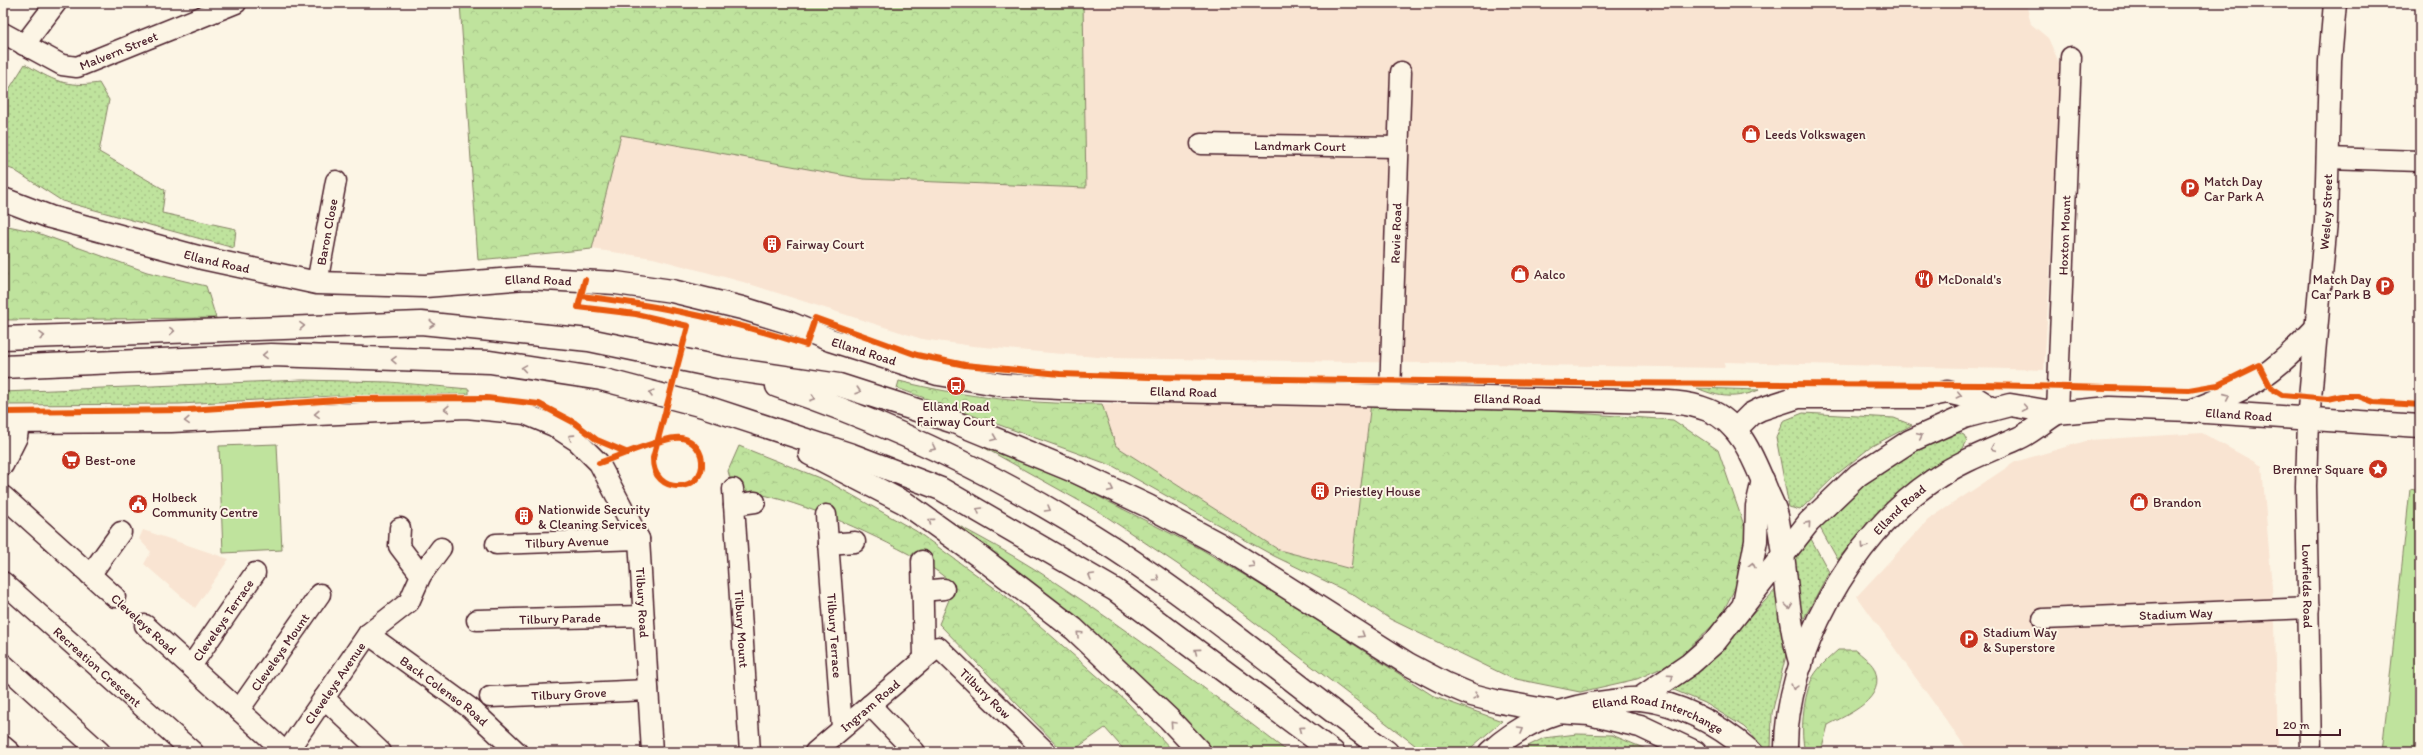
<svg xmlns="http://www.w3.org/2000/svg" width="2423" height="755" font-family="Itim,sans-serif">
<defs>
<pattern id="grass-dots" width="8" height="8" patternUnits="userSpaceOnUse"><rect width="8" height="8" fill="#bfe39d"/><path d="M2 2h.1M6 6h.1" fill="none" stroke="#a6c287" stroke-width="1.8" stroke-linecap="round"/></pattern>
<pattern id="forest-crowns" width="20" height="18" patternUnits="userSpaceOnUse"><rect width="20" height="18" fill="#bfe39d"/><path d="M2 6a3 3 0 1 1 6 0M12 15a3 3 0 1 1 6 0" fill="none" stroke="#a6c287"/></pattern>
</defs>
<rect width="100%" height="100%" fill="#fcf5e5"/>
<filter id="ink" filterUnits="userSpaceOnUse"><feTurbulence type="fractalNoise" baseFrequency=".025" numOctaves="2"/><feDisplacementMap in="SourceGraphic" scale="8" xChannelSelector="R" yChannelSelector="G"/><feConvolveMatrix kernelMatrix="1 2 1 2 8 2 1 2 1" color-interpolation-filters="sRGB"/></filter>
<g filter="url(#ink)">
<g fill="#f9e4d2">
<path d="M 1083,3 L 2026,3 L 2031,24 L 2048,38 L 2062,69 L 2044,370 L 1725,362 L 1724,368 L 1108,358 L 973,346 L 922,339 L 743,282 L 653,258 L 592,249 L 621,135 L 863,179 L 1086,188 Z"/>
<path d="M 1371,402 L 1351,569 L 1279,550 L 1116,446 L 1102,404 Z"/>
<path d="M 2202,433 L 2262,466 L 2275,624 L 2278,752 L 1969,752 L 1857,596 L 1928,520 L 2015,462 L 2089,440 Z"/>
<path d="M 143,530 L 229,559 L 195,608 L 144,564 L 151,552 L 139,539 Z"/>
</g>
<g fill="url(#grass-dots)" stroke="#848164">
<path d="M 575,3 L 781,3 L 767,5 Z"/>
<path d="M 25,64 C 52,80 66,88 99,83 L 109,100 L 99,152 L 165,190 L 162,213 L 236,229 L 234,248 L 62,201 L 14,170 L 3,166 L 3,99 Z"/>
<path d="M 302,380 L 390,382 L 469,389 L 469,394 L 335,396 L 179,404 L 3,405 L 3,392 Z"/>
<path d="M 1697,388 L 1759,390 C 1737,399 1719,398 1697,388 Z"/>
<path d="M 1803,413 L 1894,418 L 1912,425 L 1872,446 L 1836,475 L 1800,510 L 1789,507 L 1776,437 L 1783,421 Z"/>
<path d="M 1954,431 L 1964,435 L 1967,441 L 1962,450 C 1911,480 1873,512 1838,560 L 1819,526 L 1876,472 L 1910,451 Z"/>
<path d="M 1810,537 L 1829,572 L 1802,622 L 1792,561 Z"/>
<path d="M 1780,585 L 1785,618 L 1786,655 L 1772,713 L 1771,752 L 1768,752 L 1744,727 L 1705,703 L 1669,688 L 1704,666 Z"/>
<path d="M 1577,734 L 1612,735 L 1653,752 L 1516,752 L 1544,738 Z"/>
</g>
<g fill="url(#forest-crowns)" stroke="#848164">
<path d="M 460,3 L 767,5 L 781,3 L 1083,3 L 1086,188 L 863,179 L 621,135 L 592,249 L 478,260 Z"/>
<path d="M 3,225 L 32,231 L 147,272 L 206,286 L 216,318 L 3,320 Z"/>
<path d="M 899,381 C 968,398 1031,404 1102,404 L 1116,446 L 1279,550 L 1351,569 L 1371,402 L 1479,406 L 1673,420 L 1718,450 L 1746,531 L 1742,575 L 1719,619 L 1675,662 L 1637,679 L 1580,692 L 1511,678 L 1390,619 L 1352,594 L 1274,556 L 1113,466 L 897,388 Z"/>
<path d="M 739,446 L 827,481 L 916,531 L 1007,597 L 1127,702 L 1174,752 L 1126,752 L 1105,728 L 1071,752 L 1064,752 L 939,624 L 955,585 C 944,577 933,567 920,560 C 865,530 796,498 733,489 L 728,471 Z"/>
<path d="M 983,447 L 1070,482 L 1201,549 L 1279,596 L 1435,697 L 1502,721 L 1466,752 L 1424,752 L 1186,570 L 1101,513 Z"/>
<path d="M 899,494 C 951,522 1004,548 1053,581 C 1134,634 1211,693 1288,752 L 1209,752 Z"/>
<path d="M 1838,650 L 1856,650 C 1861,655 1871,662 1874,668 C 1888,699 1848,714 1828,725 L 1821,752 L 1805,752 C 1800,732 1803,700 1811,681 C 1816,669 1828,659 1838,650 Z"/>
</g>
<g fill="#bfe39d" stroke="#848164">
<path d="M 277,444 L 282,550 L 223,553 L 219,446 Z"/>
<path d="M 2410,489 L 2420,491 L 2420,752 L 2382,752 Z"/>
</g>
<g fill="none" stroke-linecap="round" stroke-linejoin="round">
<g stroke="#4a1f2b" stroke-width="23">
<g id="street">
<path id="s1" d="M 3,33 L 62,65 L 77,67 L 236,3"/>
<path d="M 24,45 L 56,3"/>
<path id="s2" d="M 1201,144 L 1398,147"/>
<path d="M 2327,158 L 2420,161"/>
<path id="s3" d="M 317,283 L 336,181"/>
<path id="s4" d="M 1390,394 L 1401,72"/>
<path id="s5" d="M 2057,413 L 2071,57"/>
<path id="s6" d="M 2308,420 L 2306,486 L 2311,752"/>
<path id="s7" d="M 3,423 L 171,422 L 466,408 L 525,414 L 554,426 L 577,441 L 599,463 L 639,539 L 652,752"/>
<path d="M 3,465 L 17,437 L 19,423"/>
<path id="s8" d="M 733,489 L 750,752"/>
<path d="M 3,496 L 115,597"/>
<path d="M 734,505 L 755,502"/>
<path id="s9" d="M 826,515 L 842,728"/>
<path id="s10" d="M 496,544 L 639,539"/>
<path d="M 828,544 L 855,542"/>
<path d="M 922,561 L 924,658"/>
<path d="M 90,575 L 121,532"/>
<path d="M 421,575 L 441,548"/>
<path id="s11" d="M 3,582 L 193,752"/>
<path d="M 922,591 L 944,589"/>
<path id="s12" d="M 2043,619 L 2309,608"/>
<path id="s13" d="M 477,620 L 643,616"/>
<path d="M 145,625 L 285,752"/>
<path id="s14" d="M 368,634 L 470,708 L 517,752"/>
<path d="M 3,664 L 100,752"/>
<path id="s15" d="M 191,666 L 255,573"/>
<path id="s16" d="M 490,697 L 648,690"/>
<path d="M 324,698 L 381,752"/>
<path d="M 870,705 L 915,752"/>
<path id="s17" d="M 239,710 L 320,594"/>
<path d="M 3,746 L 10,752"/>
<path id="s18" d="M 287,752 L 368,634 L 409,602 L 421,575 L 399,546 L 400,528"/>
<path id="s19" d="M 815,752 L 938,647 L 1046,752"/>
</g>
</g>
<g stroke="#4a1f2b" stroke-width="25">
<g id="secondary">
<path id="s20" d="M 3,199 L 50,217 L 202,258 L 317,283 L 425,286 L 526,278 L 616,283 L 672,291 L 742,308 L 787,322 L 830,340 L 938,374 L 1003,385 L 1079,389 L 1621,401 C 1649,402 1681,399 1708,410 C 1741,423 1754,460 1767,491 C 1770,499 1775,507 1777,516 C 1787,565 1786,617 1801,665"/>
<path d="M 2191,411 C 2208,404 2226,397 2242,389 C 2271,374 2294,351 2316,328"/>
<path id="s21" d="M 2308,420 L 2326,221 L 2330,61 L 2335,3"/>
<path d="M 1735,430 L 1751,414 L 1761,409 L 1798,397 L 1922,397 L 1947,392 L 1977,399 L 1993,409"/>
<path d="M 1744,604 L 1756,541 L 1757,506 L 1763,480"/>
</g>
</g>
<g stroke="#4a1f2b" stroke-width="25">
<g id="primary">
<path id="s22" d="M 1639,699 L 1690,664 L 1715,642 L 1809,522 L 1858,475 L 1910,441 L 1964,417 L 2010,405 L 2057,413 L 2110,408 L 2191,411 L 2420,426"/>
<path id="s23" d="M 1786,752 C 1784,655 1852,535 1932,481 C 1959,462 1989,451 2019,438 C 2032,432 2044,421 2057,413"/>
</g>
</g>
<g stroke="#4a1f2b" stroke-width="25">
<g id="highway">
<path d="M 3,338 L 421,323 L 589,340 L 723,368 L 839,385 L 954,422 L 1076,472 L 1148,506 L 1219,544 L 1408,664 L 1446,684 L 1472,695 L 1495,701 L 1556,712 L 1589,714 L 1640,726 L 1695,752"/>
<path d="M 3,367 L 271,355 L 490,362 L 601,379 L 703,406 L 852,455 L 941,489 L 1115,590 L 1333,752"/>
<path d="M 777,386 C 894,425 1009,481 1113,548 C 1208,610 1295,685 1387,752"/>
<path d="M 810,454 L 905,503 L 979,556 L 1074,629 L 1169,719 L 1200,752"/>
<path id="s24" d="M 1490,752 C 1525,720 1566,706 1613,701 C 1622,700 1632,698 1641,699 C 1683,704 1719,725 1751,752"/>
</g>
</g>
<use href="#street" stroke="#fcf5e5" stroke-width="20"/>
<use href="#secondary" stroke="#fcf5e5" stroke-width="22"/>
<use href="#primary" stroke="#fcf5e5" stroke-width="22"/>
<use href="#highway" stroke="#fcf5e5" stroke-width="22"/>
<g stroke="#fcf5e5" stroke-width="8">
<g id="cycleway">
<path d="M 585,280 L 578,307 L 636,314 L 688,326 L 653,458 C 652,497 705,493 702,461 C 701,448 689,436 675,438 C 656,440 619,456 599,463"/>
<path d="M 581,296 C 658,305 733,321 806,345 L 815,318 L 917,355 L 965,365 L 1060,374 L 1150,377 L 1570,383 L 1983,385 L 2189,390 L 2218,385 L 2259,365 L 2271,388 L 2282,395 L 2328,399 L 2342,396 L 2358,396 L 2374,402 L 2420,405"/>
<path d="M 3,412 L 188,410 L 353,399 L 487,398 L 539,404 L 575,423 L 597,440 L 628,453"/>
</g>
</g>
<use href="#cycleway" stroke="#e8590c" stroke-width="6"/>
</g>
<defs><path id="oneway-chevron" d="M-2-3.5L2.5 0L-2 3.5" fill="none" stroke-width="1.6" stroke-linecap="round" stroke-linejoin="round"/></defs>
<g stroke="#a38a88">
<use href="#oneway-chevron" transform="translate(432 324) rotate(5)"/>
<use href="#oneway-chevron" transform="translate(302 326) rotate(-2)"/>
<use href="#oneway-chevron" transform="translate(172 331) rotate(-2)"/>
<use href="#oneway-chevron" transform="translate(42 336) rotate(-2)"/>
<use href="#oneway-chevron" transform="translate(265 355) rotate(178)"/>
<use href="#oneway-chevron" transform="translate(394 360) rotate(-179)"/>
<use href="#oneway-chevron" transform="translate(524 368) rotate(-171)"/>
<use href="#oneway-chevron" transform="translate(858 391) rotate(18)"/>
<use href="#oneway-chevron" transform="translate(651 393) rotate(-165)"/>
<use href="#oneway-chevron" transform="translate(1959 395) rotate(13)"/>
<use href="#oneway-chevron" transform="translate(2227 396) rotate(-24)"/>
<use href="#oneway-chevron" transform="translate(813 398) rotate(19)"/>
<use href="#oneway-chevron" transform="translate(2025 408) rotate(10)"/>
<use href="#oneway-chevron" transform="translate(447 409) rotate(178)"/>
<use href="#oneway-chevron" transform="translate(317 414) rotate(178)"/>
<use href="#oneway-chevron" transform="translate(187 421) rotate(177)"/>
<use href="#oneway-chevron" transform="translate(1920 436) rotate(-25)"/>
<use href="#oneway-chevron" transform="translate(571 437) rotate(-147)"/>
<use href="#oneway-chevron" transform="translate(994 438) rotate(22)"/>
<use href="#oneway-chevron" transform="translate(933 448) rotate(27)"/>
<use href="#oneway-chevron" transform="translate(1993 448) rotate(157)"/>
<use href="#oneway-chevron" transform="translate(1111 489) rotate(25)"/>
<use href="#oneway-chevron" transform="translate(1048 509) rotate(30)"/>
<use href="#oneway-chevron" transform="translate(979 510) rotate(-150)"/>
<use href="#oneway-chevron" transform="translate(931 521) rotate(-144)"/>
<use href="#oneway-chevron" transform="translate(1808 524) rotate(-49)"/>
<use href="#oneway-chevron" transform="translate(1864 546) rotate(124)"/>
<use href="#oneway-chevron" transform="translate(1252 565) rotate(32)"/>
<use href="#oneway-chevron" transform="translate(1752 565) rotate(-78)"/>
<use href="#oneway-chevron" transform="translate(1091 576) rotate(-150)"/>
<use href="#oneway-chevron" transform="translate(1157 579) rotate(35)"/>
<use href="#oneway-chevron" transform="translate(1789 606) rotate(83)"/>
<use href="#oneway-chevron" transform="translate(1079 634) rotate(-137)"/>
<use href="#oneway-chevron" transform="translate(1362 635) rotate(32)"/>
<use href="#oneway-chevron" transform="translate(1197 651) rotate(-143)"/>
<use href="#oneway-chevron" transform="translate(1671 677) rotate(-34)"/>
<use href="#oneway-chevron" transform="translate(1794 687) rotate(106)"/>
<use href="#oneway-chevron" transform="translate(1476 696) rotate(16)"/>
<use href="#oneway-chevron" transform="translate(1173 724) rotate(-133)"/>
<use href="#oneway-chevron" transform="translate(1301 729) rotate(-143)"/>
<use href="#oneway-chevron" transform="translate(1521 729) rotate(-30)"/>
</g>
</g>
<defs>
<g id="shop-disc" transform="scale(1)"><circle r="9.5" fill="#c8321e" stroke="#fcf5e5"/><path d="M-5-2.5h2.3a2.7 3.5 0 0 1 5.4 0H5L5.5 6h-11ZM-1.5-2.5h3a1.5 2.3 0 0 0-3 0Z" fill="#fff"/></g>
<g id="parking-disc" transform="scale(1)"><circle r="9.5" fill="#c8321e" stroke="#fcf5e5"/><path d="M-3.5-5.5H1a3.5 3.5 0 0 1 0 7H-1V5.5H-3.5ZM-1-3.4V-.6H.8a1.4 1.4 0 0 0 0-2.8Z" fill="#fff"/></g>
<g id="building-disc" transform="scale(1)"><circle r="9.5" fill="#c8321e" stroke="#fcf5e5"/><path d="M-4-6H4V6H1V3H-1V6H-4ZM-2.5-4.3h1.7v1.8h-1.7ZM.8-4.3h1.7v1.8H.8ZM-2.5-1h1.7V.8h-1.7ZM.8-1h1.7V.8H.8Z" fill="#fff"/></g>
<g id="restaurant-disc" transform="scale(1)"><circle r="9.5" fill="#c8321e" stroke="#fcf5e5"/><path d="M-5-6h1v4h1v-4h1v4h1v-4h1v5L-1.5 .5V6h-2V.5L-5-1ZM5-6V6H3V1.5H1.5Q1.5-4 5-6Z" fill="#fff"/></g>
<g id="bus-disc" transform="scale(1)"><circle r="9.5" fill="#c8321e" stroke="#fcf5e5"/><path d="M-5-6H5V4H4V6H2V4H-2V6H-4V4H-5ZM-3.5-4V0h7V-4ZM-3.5 1.2v1.5H-2V1.2ZM2 1.2v1.5H3.5V1.2Z" fill="#fff"/></g>
<g id="supermarket-disc" transform="scale(1)"><circle r="9.5" fill="#c8321e" stroke="#fcf5e5"/><path d="M-6-5.5h2.5l.6 2H6L4.5 2H-2.5L-4.4-4H-6ZM-1.5 3.2a1.3 1.3 0 1 0 .1 0ZM3 3.2a1.3 1.3 0 1 0 .1 0Z" fill="#fff"/></g>
<g id="sight-disc" transform="scale(1)"><circle r="9.5" fill="#c8321e" stroke="#fcf5e5"/><path d="M0-6L1.8-2.2L6-1.7L2.9 1.2L3.7 5.4L0 3.3L-3.7 5.4L-2.9 1.2L-6-1.7L-1.8-2.2Z" fill="#fff"/></g>
<g id="civic-disc" transform="scale(1)"><circle r="9.5" fill="#c8321e" stroke="#fcf5e5"/><path d="M-.6-6.5H3V-4.5H.6V-3L4-1V1h2V6H-6V1h2V-1L-.6-3ZM-1.2 2.5V6h2.4V2.5Z" fill="#fff"/></g>
</defs>
<g fill-rule="evenodd">
<use href="#shop-disc" x="1751" y="134"/>
<use href="#parking-disc" x="2190" y="188"/>
<use href="#building-disc" x="772" y="244"/>
<use href="#shop-disc" x="1520" y="274"/>
<use href="#restaurant-disc" x="1924" y="279"/>
<use href="#parking-disc" x="2385" y="286"/>
<use href="#bus-disc" x="956" y="386"/>
<use href="#supermarket-disc" x="71" y="460"/>
<use href="#sight-disc" x="2378" y="469"/>
<use href="#building-disc" x="1320" y="491"/>
<use href="#shop-disc" x="2139" y="502"/>
<use href="#civic-disc" x="138" y="504"/>
<use href="#building-disc" x="524" y="516"/>
<use href="#parking-disc" x="1969" y="639"/>
</g>
<g text-anchor="middle" dominant-baseline="central" stroke-width="4" stroke-linejoin="round" paint-order="stroke">
<g font-size="13" fill="#4a1f2b" stroke="#fcf5e5">
<text stroke="none"><textPath href="#s1" startOffset="127">Malvern Street</textPath></text>
<text stroke="none"><textPath href="#s2" startOffset="99">Landmark Court</textPath></text>
<text stroke="none"><textPath href="#s21" startOffset="209">Wesley Street</textPath></text>
<text stroke="none"><textPath href="#s3" startOffset="52">Baron Close</textPath></text>
<text stroke="none"><textPath href="#s4" startOffset="161">Revie Road</textPath></text>
<text stroke="none"><textPath href="#s5" startOffset="178">Hoxton Mount</textPath></text>
<text stroke="none"><textPath href="#s20" startOffset="223">Elland Road</textPath></text>
<text stroke="none"><textPath href="#s20" startOffset="547">Elland Road</textPath></text>
<text stroke="none"><textPath href="#s20" startOffset="883">Elland Road</textPath></text>
<text stroke="none"><textPath href="#s20" startOffset="1207">Elland Road</textPath></text>
<text stroke="none"><textPath href="#s20" startOffset="1531">Elland Road</textPath></text>
<text stroke="none"><textPath href="#s22" startOffset="714">Elland Road</textPath></text>
<text stroke="none"><textPath href="#s23" startOffset="275">Elland Road</textPath></text>
<text stroke="none"><textPath href="#s10" startOffset="71">Tilbury Avenue</textPath></text>
<text stroke="none"><textPath href="#s6" startOffset="166">Lowfields Road</textPath></text>
<text stroke="none"><textPath href="#s7" startOffset="762">Tilbury Road</textPath></text>
<text stroke="none"><textPath href="#s12" startOffset="133">Stadium Way</textPath></text>
<text stroke="none"><textPath href="#s13" startOffset="83">Tilbury Parade</textPath></text>
<text stroke="none"><textPath href="#s15" startOffset="56">Cleveleys Terrace</textPath></text>
<text transform="translate(144 624) rotate(42)">Cleveleys Road</text>
<text stroke="none"><textPath href="#s8" startOffset="140">Tilbury Mount</textPath></text>
<text stroke="none"><textPath href="#s9" startOffset="121">Tilbury Terrace</textPath></text>
<text stroke="none"><textPath href="#s17" startOffset="71">Cleveleys Mount</textPath></text>
<text stroke="none"><textPath href="#s11" startOffset="127">Recreation Crescent</textPath></text>
<text stroke="none"><textPath href="#s18" startOffset="84">Cleveleys Avenue</textPath></text>
<text stroke="none"><textPath href="#s14" startOffset="95">Back Colenso Road</textPath></text>
<text stroke="none"><textPath href="#s16" startOffset="79">Tilbury Grove</textPath></text>
<text stroke="none"><textPath href="#s19" startOffset="228">Tilbury Row</textPath></text>
<text stroke="none"><textPath href="#s19" startOffset="72">Ingram Road</textPath></text>
<text stroke="none"><textPath href="#s24" startOffset="183">Elland Road Interchange</textPath></text>
</g>
<g font-size="13" fill="#4a1f2b" stroke="#fcf5e5" text-anchor="start">
<text x="1765" y="134">Leeds Volkswagen</text>
<text x="2204" y="181">Match Day<tspan x="2204" dy="15">Car Park A</tspan></text>
<text x="786" y="244">Fairway Court</text>
<text x="1534" y="274">Aalco</text>
<text x="1938" y="279">McDonald's</text>
<text x="2371" y="279" text-anchor="end">Match Day<tspan x="2371" dy="15">Car Park B</tspan></text>
<text x="956" y="406" text-anchor="middle">Elland Road<tspan x="956" dy="15">Fairway Court</tspan></text>
<text x="85" y="460">Best-one</text>
<text x="2364" y="469" text-anchor="end">Bremner Square</text>
<text x="1334" y="491">Priestley House</text>
<text x="152" y="497">Holbeck<tspan x="152" dy="15">Community Centre</tspan></text>
<text x="2153" y="502">Brandon</text>
<text x="538" y="509">Nationwide Security<tspan x="538" dy="15">&amp; Cleaning Services</tspan></text>
<text x="1983" y="632">Stadium Way<tspan x="1983" dy="15">&amp; Superstore</tspan></text>
</g>
</g>
<rect width="2423" height="755" fill="none" stroke="#fcf5e5" stroke-width="16"/>
<rect x="8" y="8" width="2407" height="739" fill="none" stroke="#4a1f2b" stroke-width="1.5" filter="url(#ink)"/>
<path d="M2277 729v6h63v-6" fill="none" stroke="#4a1f2b" stroke-width="2"/>
<text x="2283" y="729" font-size="12" fill="#4a1f2b" stroke="#fcf5e5" stroke-width="3" paint-order="stroke">20 m</text>
</svg>
